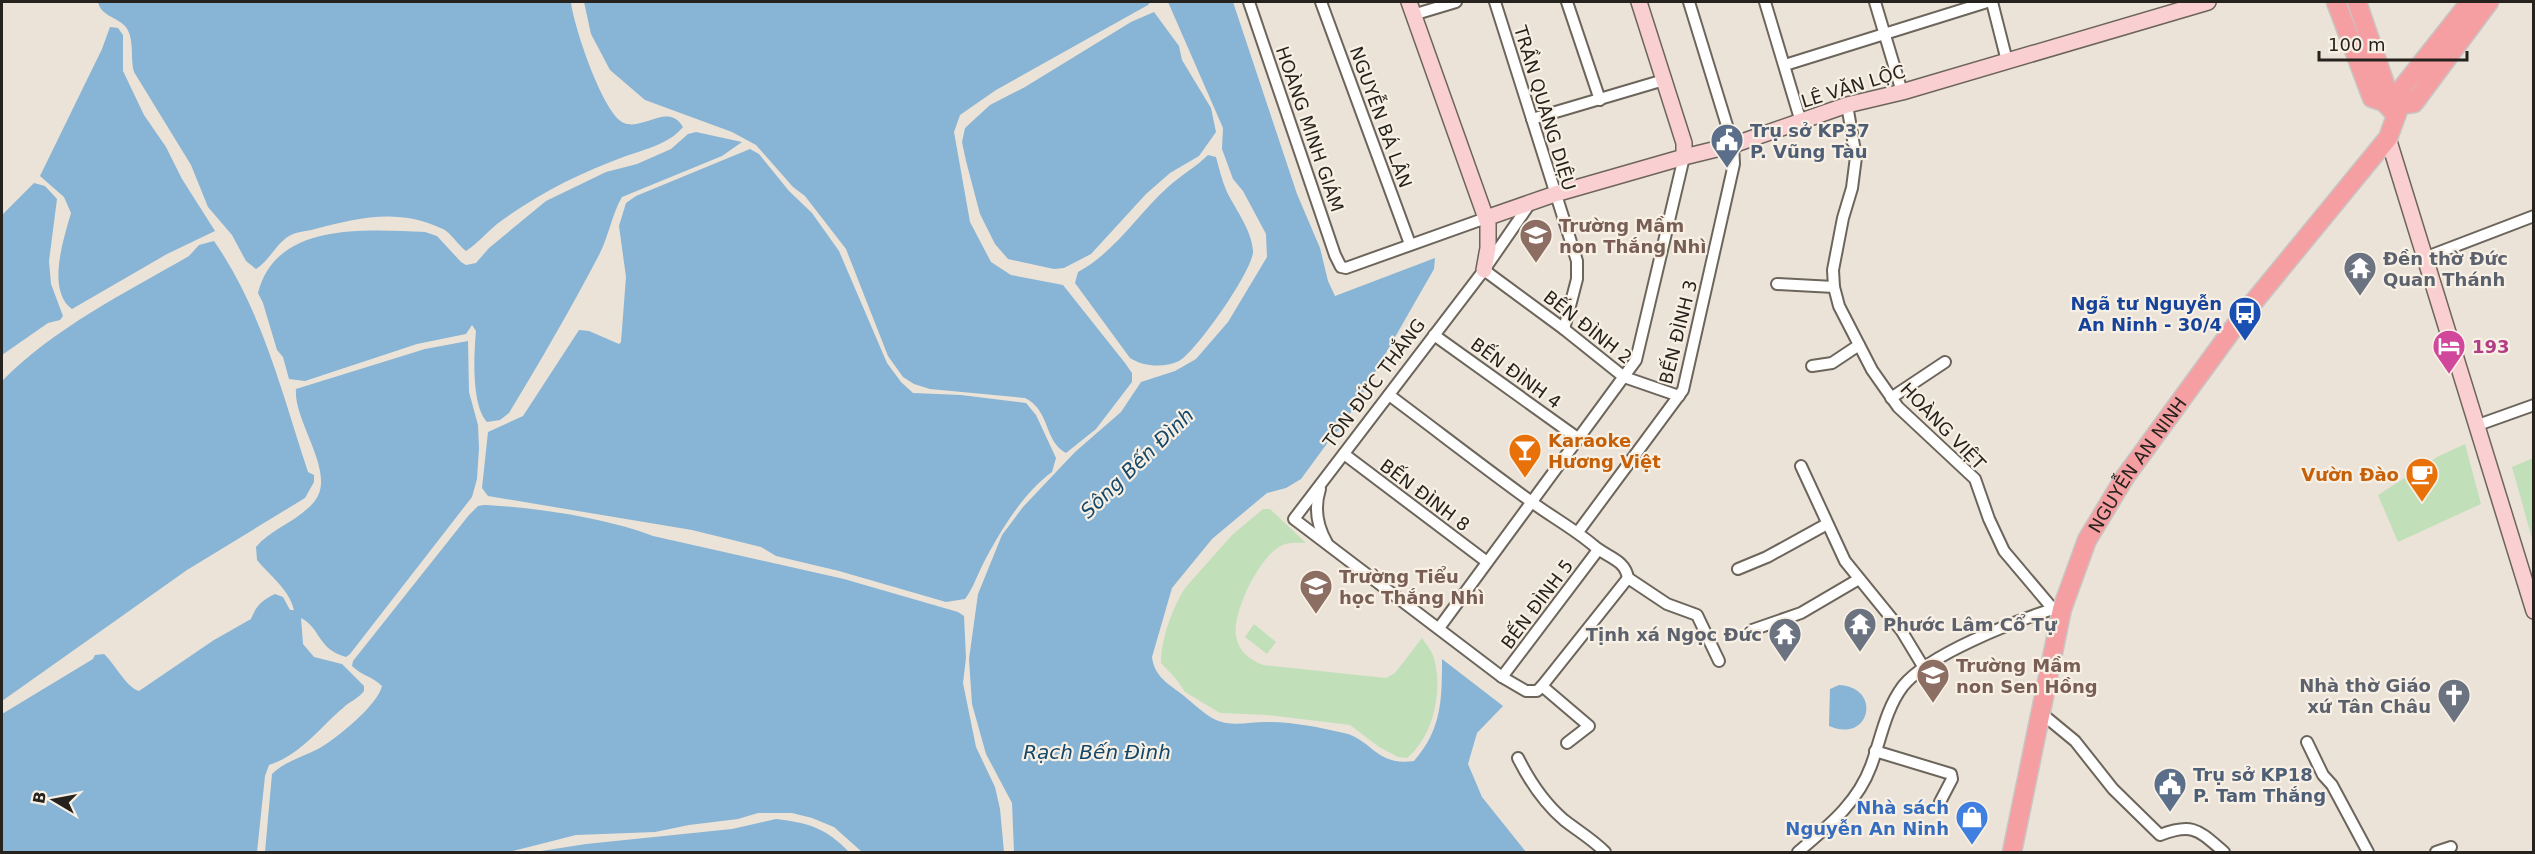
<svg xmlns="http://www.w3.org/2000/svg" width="2535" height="854" font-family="'DejaVu Sans',sans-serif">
<rect width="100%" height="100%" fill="#ebe3d7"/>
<g fill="#c1e0ba">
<path d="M 2465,444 L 2481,504 L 2398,542 L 2378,495 L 2437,457 Z"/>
<path d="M 2533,458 L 2533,542 L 2512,467 Z"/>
<path d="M 1263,509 L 1270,509 L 1306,543 C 1298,543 1290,542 1283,545 C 1260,554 1232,613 1236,636 C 1239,652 1249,659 1263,665 L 1386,678 L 1395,673 L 1422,638 C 1426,644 1432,651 1434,658 C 1443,690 1434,736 1407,758 L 1398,757 L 1379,747 L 1350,725 L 1268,715 L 1220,713 L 1185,692 L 1176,679 L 1161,663 C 1161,639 1172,609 1185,588 L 1232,535 Z"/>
<path d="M 1254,624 L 1276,642 L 1267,654 L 1245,637 Z"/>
</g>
<g fill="#88b4d6">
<path d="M 98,2 L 571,2 C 573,24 603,115 624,123 C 644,131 668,102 683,127 C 669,144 646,149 626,156 C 580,173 537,194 497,224 C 486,233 478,243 466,251 C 458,245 451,233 443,229 C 399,208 360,217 315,229 C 308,231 295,232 289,236 C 275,245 270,260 256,269 L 246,261 L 232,235 L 208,207 L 191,165 L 134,72 C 130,58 135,37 125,26 C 117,17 101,16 98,2 Z"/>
<path d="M 584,2 L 1150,2 L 1148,5 L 996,90 L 960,115 L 954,132 L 970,222 L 991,262 L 1011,275 L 1063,285 L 1125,363 L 1132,373 L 1132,382 L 1096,429 L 1066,453 C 1043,440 1051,411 1025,398 L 930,389 L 914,384 L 903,377 L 888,356 L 846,249 L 805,196 L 793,187 L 756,145 L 732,132 L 645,100 L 610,70 L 591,34 Z"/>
<path d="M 1168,2 L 1233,2 L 1297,194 L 1320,248 L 1328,281 L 1335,296 L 1435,258 L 1434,269 L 1359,400 L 1339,430 L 1334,434 L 1301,479 L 1286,488 L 1267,493 L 1212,539 L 1172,588 L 1152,657 C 1154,674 1165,682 1179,692 C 1190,700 1203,714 1216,720 C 1232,727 1249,722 1266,722 C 1292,722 1318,727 1344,733 C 1373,740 1375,766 1414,761 C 1442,729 1442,699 1442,659 L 1503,706 L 1477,733 L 1468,764 L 1482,797 L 1526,852 L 1014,852 L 1012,803 L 986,754 L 972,704 L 969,659 L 978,594 L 1002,535 L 1023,507 L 1075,452 L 1121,412 L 1141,382 L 1175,371 L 1196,359 L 1228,322 L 1267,257 L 1266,234 L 1243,191 L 1233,179 L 1222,149 L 1223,128 Z"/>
<path d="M 1154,12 L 1179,46 L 1182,60 L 1211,108 L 1216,132 L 1199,156 L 1170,173 L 1146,194 L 1091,254 L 1064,268 L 1054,269 L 1008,259 L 995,244 L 980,214 L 966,161 L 962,142 L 965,128 L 990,105 L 1025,87 L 1131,22 Z"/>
<path d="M 110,27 L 118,28 L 123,35 L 123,71 L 144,115 L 166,147 L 182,179 L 215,231 L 167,254 L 72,309 C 46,290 64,238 71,213 L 64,197 L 40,176 L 102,49 Z"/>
<path d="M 696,132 L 742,142 L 722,156 L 622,197 C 612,214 609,235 600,253 C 572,307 541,360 509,413 L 500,420 L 487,422 C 471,404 474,354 476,331 L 472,325 L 466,334 L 417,344 L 305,381 L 289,379 L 283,357 L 277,350 L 263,303 L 258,293 C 276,221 367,230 425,232 L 437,236 L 461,262 L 466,265 L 476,263 L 489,248 L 546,201 L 606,172 L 637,164 L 671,149 L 688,134 Z"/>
<path d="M 750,149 L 759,154 L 789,191 L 812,213 L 839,251 L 887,363 L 901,382 L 913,393 L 961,395 L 1026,403 L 1036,415 L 1056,458 L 1052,472 C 1022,494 999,533 982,566 C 976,578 973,588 965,599 L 946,602 L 839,571 L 776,556 L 761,547 L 692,530 L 488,496 L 482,488 L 488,432 L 523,416 L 579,330 L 589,331 L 619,344 L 621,342 L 626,277 L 619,226 L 626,203 L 636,196 Z"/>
<path d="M 1208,155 L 1216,157 C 1219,168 1222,181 1227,192 C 1236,210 1252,231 1253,251 C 1254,269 1196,352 1179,361 C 1164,368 1144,367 1130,358 L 1075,283 L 1078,272 C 1115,252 1137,215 1168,187 C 1181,175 1196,167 1208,155 Z"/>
<path d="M 34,183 L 45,186 L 57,199 L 49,261 L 51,284 L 63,316 L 60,320 L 48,323 L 2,355 L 2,215 Z"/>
<path d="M 214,241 C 262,310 282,393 308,472 L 314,475 L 314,482 L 305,498 L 187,570 L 2,701 L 2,381 C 54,328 125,293 189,256 L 199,245 Z"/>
<path d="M 468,341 L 469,392 L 478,425 L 479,448 L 477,479 L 472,497 L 350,654 L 346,657 C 317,649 321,628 301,618 L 303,644 L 314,657 L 342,664 L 364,686 L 364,691 C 358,699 350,701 343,708 C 318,729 302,754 269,765 L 265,776 L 257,852 L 2,852 L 2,714 L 93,659 L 95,655 L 104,654 C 115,664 126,687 139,691 L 214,640 L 251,619 C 256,606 262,600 275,594 L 283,597 L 290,610 L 294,610 C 289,589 270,576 257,560 L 256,547 C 271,529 298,521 314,502 C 338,474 293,422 296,389 L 425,349 Z"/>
<path d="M 484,505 C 533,507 607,518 653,536 L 844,579 L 958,612 L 964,616 L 966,658 L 963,683 L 976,747 L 995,787 L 1000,809 L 1004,852 L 862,852 L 834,827 L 812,818 L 792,813 L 758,813 L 738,819 L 689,825 L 655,832 L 576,835 L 509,852 L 265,852 L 272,774 C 285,761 303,757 318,749 C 335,740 378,705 382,686 C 373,677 361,675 352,666 L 353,661 L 469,515 L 478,506 Z"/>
<path d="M 1839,685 C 1882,687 1871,744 1829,726 L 1830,689 Z"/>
<path d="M 776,819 C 809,823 826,828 849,852 L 535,852 L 586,844 L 732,829 Z"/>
</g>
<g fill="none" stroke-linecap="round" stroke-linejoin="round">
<g stroke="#6c655b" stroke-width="14">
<g id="street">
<path d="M 1249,2 L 1335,255 L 1341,267 L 1346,268 L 1486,218"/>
<path d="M 1321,2 L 1410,244"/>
<path d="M 1495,2 L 1577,261 L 1577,279 L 1564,329"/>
<path d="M 1567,2 L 1600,100"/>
<path d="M 1765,2 L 1801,122"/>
<path d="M 1875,2 L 1902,92"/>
<path d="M 1992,2 L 2007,61"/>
<path d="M 1416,14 L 1456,2"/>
<path d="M 1785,65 L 1987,2"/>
<path d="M 1847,105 L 1856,157 L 1852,188 L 1843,218 L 1833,270 L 1834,287 L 1839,306 L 1872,370 L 1898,407 L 1975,479 L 1989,519 L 2004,551 L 2053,609 L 2062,609"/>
<path d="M 1532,119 L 1664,80"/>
<path d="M 1531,202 L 1484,270 L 1294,519 L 1502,677 L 1526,691 L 1537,691 L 1542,686 L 1628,578"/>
<path d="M 2424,258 L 2534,216"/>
<path d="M 1484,270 L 1564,329 L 1624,377 L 1679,396"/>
<path d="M 1777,284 L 1834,287"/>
<path d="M 1434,335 L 1579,439"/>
<path d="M 1812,366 L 1832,363 L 1859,345"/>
<path d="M 1389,395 C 1436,430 1482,466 1529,500 C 1550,516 1573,528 1593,545 C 1606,557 1625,559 1628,578"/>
<path d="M 1891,398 L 1945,362"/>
<path d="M 2478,425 L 2534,405"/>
<path d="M 1344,454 L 1487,562"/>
<path d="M 1801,466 L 1845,561 L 1901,630 L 1924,668"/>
<path d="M 1320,489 C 1314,508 1317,526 1327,543"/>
<path d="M 1578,532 L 1683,390 L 1734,164 L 1733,145 L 1689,2"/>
<path d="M 1738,569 L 1767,557 L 1827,524"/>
<path d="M 1628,578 L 1667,604 L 1697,615 L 1719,661"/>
<path d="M 1439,628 L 1636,360 L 1684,157"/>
<path d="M 1752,630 L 1801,613 L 1859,579"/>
<path d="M 1502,677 L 1598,550"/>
<path d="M 1542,686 L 1589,726 L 1567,743"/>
<path d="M 2041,713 L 2075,741 L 2113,789 L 2160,835 C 2194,822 2199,831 2224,852"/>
<path d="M 2307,742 L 2323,775 L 2332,785 L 2368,852"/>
<path d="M 1875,751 L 1951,774 L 1952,779 L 1940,802"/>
<path d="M 1518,758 C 1529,780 1544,803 1564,820 C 1578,831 1592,839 1605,852"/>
<path d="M 1798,852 C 1827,827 1857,804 1871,766 C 1881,739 1885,710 1903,686 C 1929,654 2013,622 2053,609"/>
<path d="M 2436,852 L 2451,847"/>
</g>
</g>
<g stroke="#6c655b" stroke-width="18">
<g id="secondary">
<path d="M 1409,2 L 1488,224 L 1488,248 L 1484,270"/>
<path d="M 1639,2 L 1684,143 L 1684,157"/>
<path d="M 2388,138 L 2534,611"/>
<path d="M 1486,218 L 1555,194 L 1684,157 L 1733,145 L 1847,105 L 1902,92 L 2208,2"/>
</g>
</g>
<g stroke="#c7c6c4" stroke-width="21">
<g id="primary">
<path d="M 2336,2 L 2372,98 L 2384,102 L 2396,115"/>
<path d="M 2357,2 L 2387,90 L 2384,102"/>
<path d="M 2400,105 L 2414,103 L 2489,2"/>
<path id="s1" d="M 2012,852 L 2062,609 L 2087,540 L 2125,477 L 2243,315 L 2388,138 L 2400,105 L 2402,88 L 2470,2"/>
</g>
</g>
<use href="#street" stroke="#fff" stroke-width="10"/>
<use href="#secondary" stroke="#facfd1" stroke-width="15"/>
<use href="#primary" stroke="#f69fa3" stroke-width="18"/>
</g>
<defs>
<g id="civic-pin" transform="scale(1.725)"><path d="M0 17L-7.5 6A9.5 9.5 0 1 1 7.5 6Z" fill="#5c6f8a" stroke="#f8f0e4"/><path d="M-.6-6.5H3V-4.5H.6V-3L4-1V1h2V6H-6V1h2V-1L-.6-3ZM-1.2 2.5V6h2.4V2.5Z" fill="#fff"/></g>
<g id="school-pin" transform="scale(1.725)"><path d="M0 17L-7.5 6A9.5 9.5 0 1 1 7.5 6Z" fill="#8d6e63" stroke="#f8f0e4"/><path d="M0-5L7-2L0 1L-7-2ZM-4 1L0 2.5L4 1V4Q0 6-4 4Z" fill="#fff"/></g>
<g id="temple-pin" transform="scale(1.725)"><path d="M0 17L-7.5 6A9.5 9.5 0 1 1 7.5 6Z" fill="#6b7280" stroke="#f8f0e4"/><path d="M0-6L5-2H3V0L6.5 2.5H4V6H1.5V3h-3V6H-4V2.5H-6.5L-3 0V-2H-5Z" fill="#fff"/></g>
<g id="bus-pin" transform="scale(1.725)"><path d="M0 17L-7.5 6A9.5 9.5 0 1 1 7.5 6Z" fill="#1a4fb4" stroke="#f8f0e4"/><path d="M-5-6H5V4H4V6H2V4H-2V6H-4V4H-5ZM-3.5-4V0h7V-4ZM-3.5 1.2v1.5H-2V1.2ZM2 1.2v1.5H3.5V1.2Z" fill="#fff"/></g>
<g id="hotel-pin" transform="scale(1.725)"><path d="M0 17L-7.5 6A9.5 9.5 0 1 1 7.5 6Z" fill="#d1479c" stroke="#f8f0e4"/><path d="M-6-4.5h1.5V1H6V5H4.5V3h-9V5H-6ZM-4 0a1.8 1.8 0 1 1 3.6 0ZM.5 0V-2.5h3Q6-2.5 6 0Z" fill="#fff"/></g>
<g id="bar-pin" transform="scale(1.725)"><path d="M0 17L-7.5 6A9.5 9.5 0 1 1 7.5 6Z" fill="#e8710a" stroke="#f8f0e4"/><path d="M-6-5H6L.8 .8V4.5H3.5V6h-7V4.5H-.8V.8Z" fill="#fff"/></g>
<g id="cafe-pin" transform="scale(1.725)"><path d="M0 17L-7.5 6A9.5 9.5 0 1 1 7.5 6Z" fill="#e8710a" stroke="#f8f0e4"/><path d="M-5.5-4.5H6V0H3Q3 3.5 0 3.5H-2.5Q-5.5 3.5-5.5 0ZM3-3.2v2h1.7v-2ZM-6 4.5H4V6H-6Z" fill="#fff"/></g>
<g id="church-pin" transform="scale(1.725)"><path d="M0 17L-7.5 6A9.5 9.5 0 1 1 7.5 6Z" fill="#6b7280" stroke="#f8f0e4"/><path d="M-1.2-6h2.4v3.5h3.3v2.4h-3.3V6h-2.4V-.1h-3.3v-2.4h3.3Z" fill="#fff"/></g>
<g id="shop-pin" transform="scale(1.725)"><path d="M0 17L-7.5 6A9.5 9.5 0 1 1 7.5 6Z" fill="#3f7fe0" stroke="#f8f0e4"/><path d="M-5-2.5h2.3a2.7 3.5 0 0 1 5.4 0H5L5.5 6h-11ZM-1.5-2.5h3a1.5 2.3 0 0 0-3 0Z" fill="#fff"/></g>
</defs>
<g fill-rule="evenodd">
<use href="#civic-pin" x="1727" y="140"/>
<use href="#school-pin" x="1536" y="235"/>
<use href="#temple-pin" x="2360" y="268"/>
<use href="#bus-pin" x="2245" y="313"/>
<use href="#hotel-pin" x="2449" y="346"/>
<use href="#bar-pin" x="1525" y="450"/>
<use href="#cafe-pin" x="2422" y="474"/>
<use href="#school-pin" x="1316" y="586"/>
<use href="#temple-pin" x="1860" y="624"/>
<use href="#temple-pin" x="1785" y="634"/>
<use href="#school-pin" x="1933" y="675"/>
<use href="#church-pin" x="2454" y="695"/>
<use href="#civic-pin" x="2170" y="784"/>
<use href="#shop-pin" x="1972" y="817"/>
</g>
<g text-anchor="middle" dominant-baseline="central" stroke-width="4.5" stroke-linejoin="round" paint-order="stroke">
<g font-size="18" fill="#26231e" stroke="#f8f0e4">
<text transform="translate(1853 86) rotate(-17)">LÊ VĂN LỘC</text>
<text transform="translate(1545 108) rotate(73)">TRẦN QUANG DIỆU</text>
<text transform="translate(1381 117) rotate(70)">NGUYỄN BÁ LÂN</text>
<text transform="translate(1310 129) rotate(71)">HOÀNG MINH GIÁM</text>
<text transform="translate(1588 327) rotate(38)">BẾN ĐÌNH 2</text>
<text transform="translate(1678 332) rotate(-76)">BẾN ĐÌNH 3</text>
<text transform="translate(1516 373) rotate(36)">BẾN ĐÌNH 4</text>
<text transform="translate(1374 383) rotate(-53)">TÔN ĐỨC THẮNG</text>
<text transform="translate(1943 426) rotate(46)">HOÀNG VIỆT</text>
<text stroke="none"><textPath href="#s1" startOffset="412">NGUYỄN AN NINH</textPath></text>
<text transform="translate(1425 495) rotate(37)">BẾN ĐÌNH 8</text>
<text transform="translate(1537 604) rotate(-53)">BẾN ĐÌNH 5</text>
</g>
<g font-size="18" font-weight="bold" fill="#4e5e75" stroke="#f8f0e4" text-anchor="start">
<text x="1750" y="130">Trụ sở KP37<tspan x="1750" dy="21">P. Vũng Tàu</tspan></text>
<text x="2193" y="774">Trụ sở KP18<tspan x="2193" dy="21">P. Tam Thắng</tspan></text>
</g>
<g font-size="18" font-weight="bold" fill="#785e54" stroke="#f8f0e4" text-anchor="start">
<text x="1559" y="225">Trường Mầm<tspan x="1559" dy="21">non Thắng Nhì</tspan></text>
<text x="1339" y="576">Trường Tiểu<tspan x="1339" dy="21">học Thắng Nhì</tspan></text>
<text x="1956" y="665">Trường Mầm<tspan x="1956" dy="21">non Sen Hồng</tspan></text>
</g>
<g font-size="18" font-weight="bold" fill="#5b616d" stroke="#f8f0e4" text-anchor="start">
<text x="2383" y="258">Đền thờ Đức<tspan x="2383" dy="21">Quan Thánh</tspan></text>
<text x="1883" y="624">Phước Lâm Cổ Tự</text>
<text x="1762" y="634" text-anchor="end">Tịnh xá Ngọc Đức</text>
<text x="2431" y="685" text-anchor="end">Nhà thờ Giáo<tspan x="2431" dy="21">xứ Tân Châu</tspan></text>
</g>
<g font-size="18" font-weight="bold" fill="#164399" stroke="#f8f0e4" text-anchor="end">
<text x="2222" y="303">Ngã tư Nguyễn<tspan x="2222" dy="21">An Ninh - 30/4</tspan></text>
</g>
<g font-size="18" font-weight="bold" fill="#b23c85" stroke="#f8f0e4" text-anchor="start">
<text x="2472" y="346">193</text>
</g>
<g font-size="18" font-weight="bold" fill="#c56008" stroke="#f8f0e4" text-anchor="start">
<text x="1548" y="440">Karaoke<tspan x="1548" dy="21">Hương Việt</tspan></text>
<text x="2399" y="474" text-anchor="end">Vườn Đào</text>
</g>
<g font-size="18" font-weight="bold" fill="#366cbe" stroke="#f8f0e4" text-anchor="end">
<text x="1949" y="807">Nhà sách<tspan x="1949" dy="21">Nguyễn An Ninh</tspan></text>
</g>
<g font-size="20" font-style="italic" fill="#14486a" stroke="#f8f0e4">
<text transform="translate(1137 463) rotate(-44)">Sông Bến Đình</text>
<text x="1097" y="752">Rạch Bến Đình</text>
</g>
</g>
<rect width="2535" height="854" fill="none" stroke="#26231e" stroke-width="6"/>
<g transform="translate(54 800) rotate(280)" stroke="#f8f0e4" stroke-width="4.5" paint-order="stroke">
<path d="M0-4.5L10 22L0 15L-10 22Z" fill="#26231e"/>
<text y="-9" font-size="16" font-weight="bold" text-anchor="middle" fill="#26231e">B</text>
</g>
<path d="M2319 51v9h148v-9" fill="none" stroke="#26231e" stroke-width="3"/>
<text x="2328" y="51" font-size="18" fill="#26231e" stroke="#f8f0e4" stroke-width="4.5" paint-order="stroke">100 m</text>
</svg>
